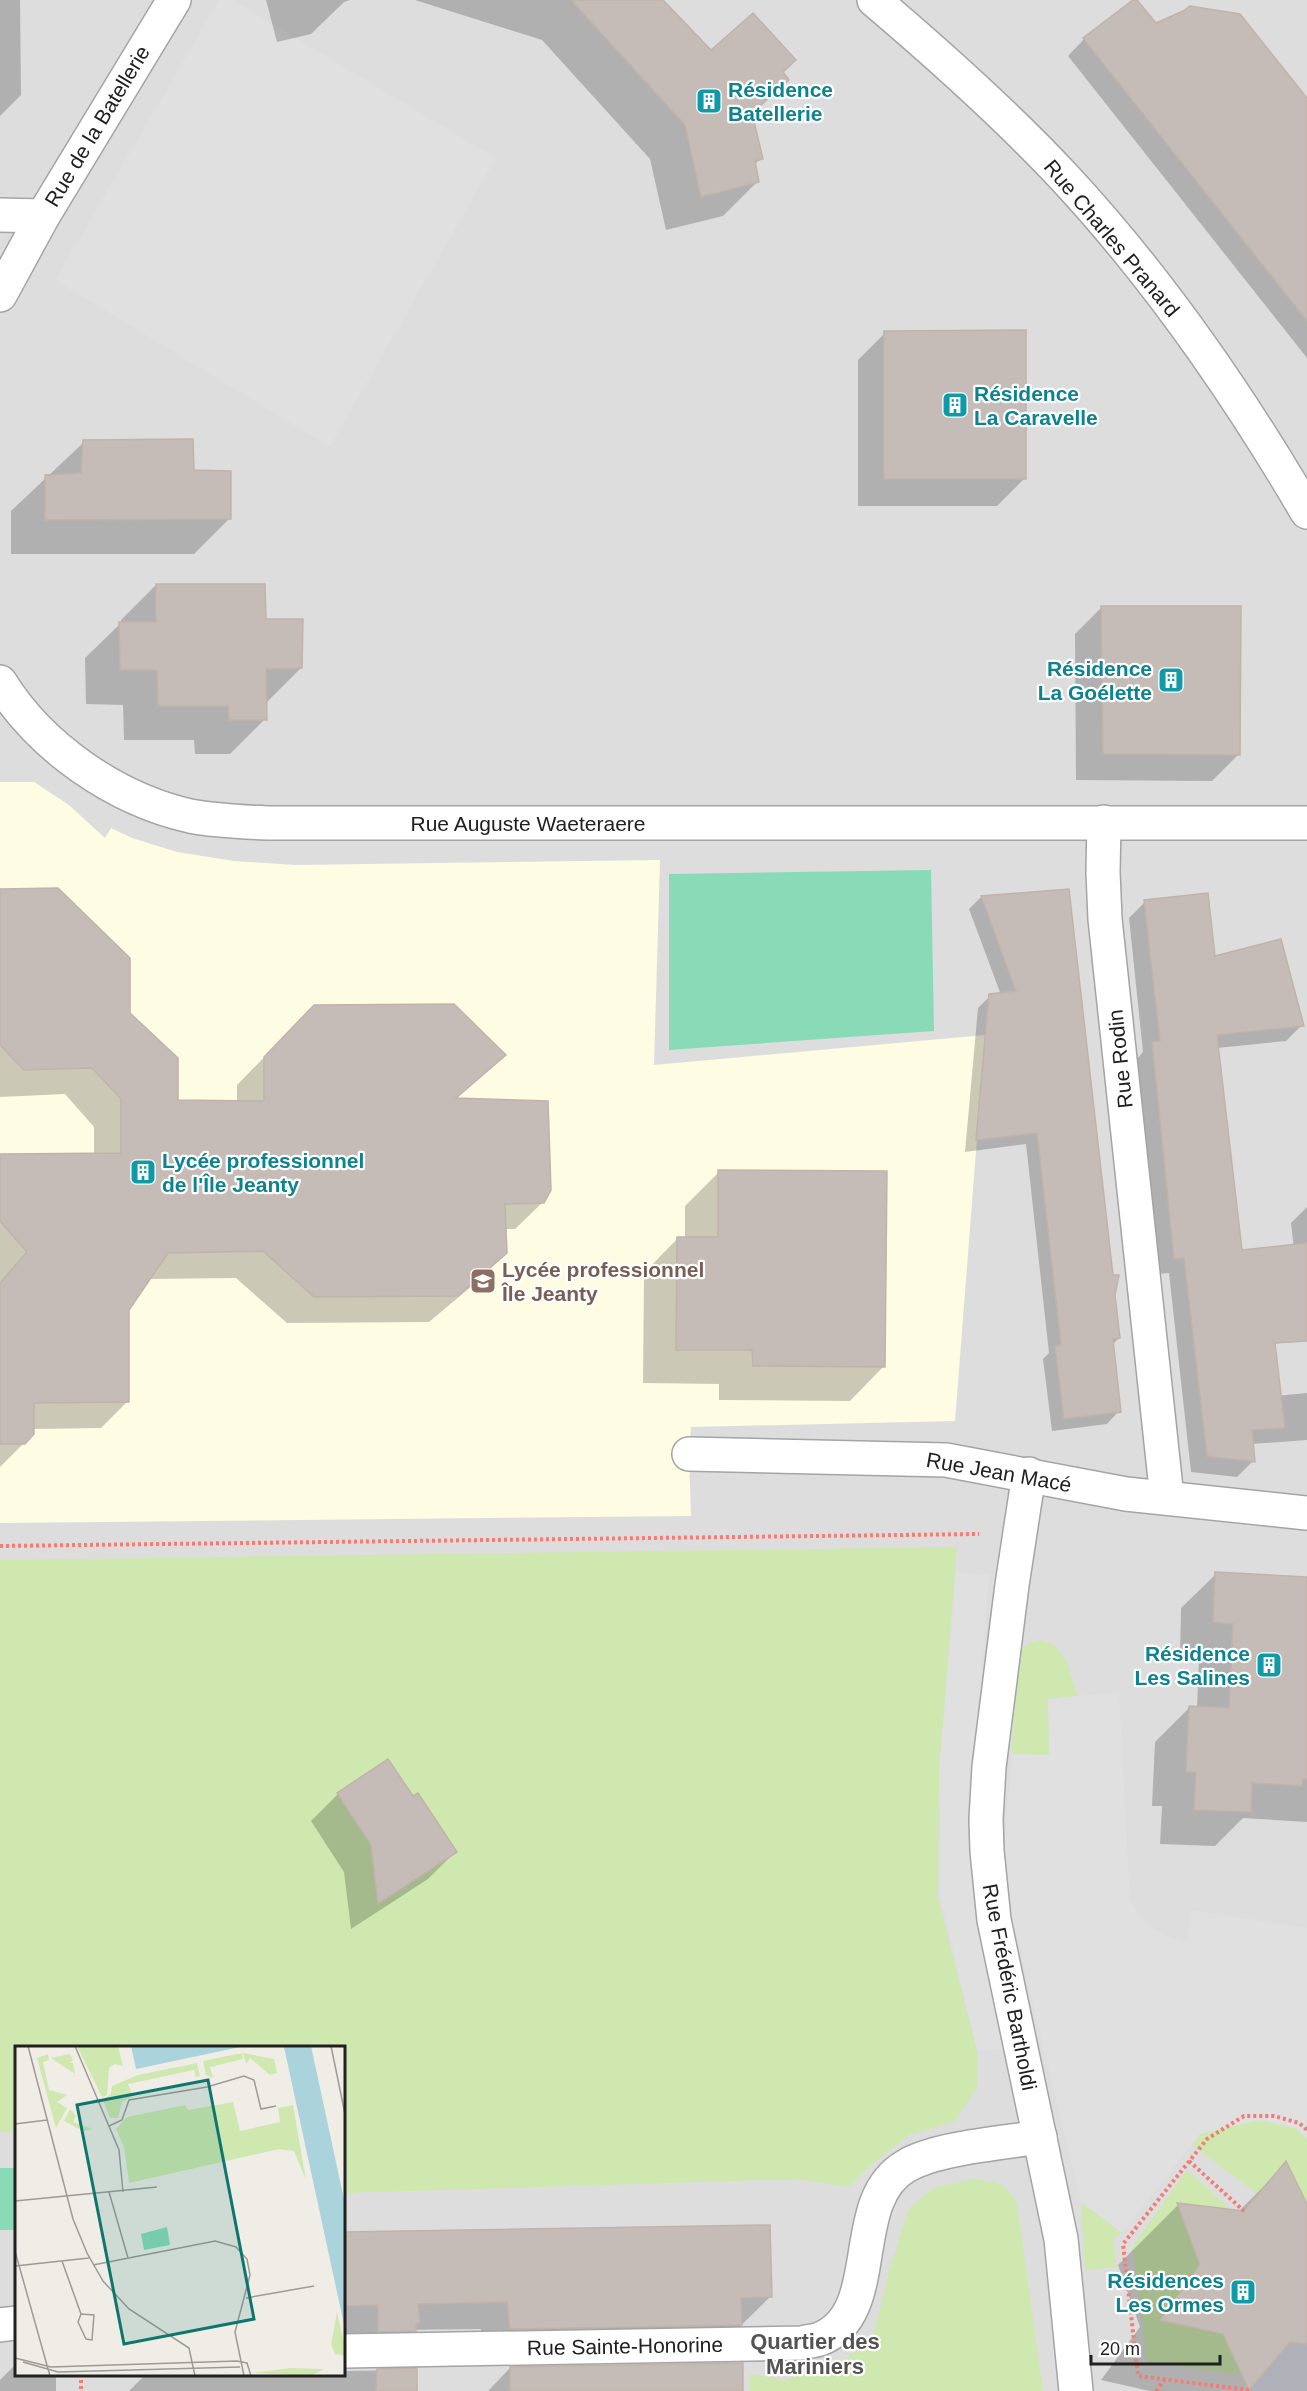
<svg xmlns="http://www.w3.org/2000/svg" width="1307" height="2391" font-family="Arial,sans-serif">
<rect width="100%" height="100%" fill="#f0ede7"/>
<path fill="#dedddd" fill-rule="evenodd" d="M 0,0 L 1307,0 L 1307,2391 L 0,2391 ZM 16,2048 L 344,2048 L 344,2374 L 16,2374 Z"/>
<path fill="#fefce3" d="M 0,782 L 34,782 L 69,805 L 105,838 L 111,828 L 132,838 L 177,852 L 234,861 L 295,865 L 660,860 L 654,1065 L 985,1035 L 955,1421 L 691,1427 L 689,1454 L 691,1516 L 0,1523 Z"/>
<g fill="#cee8b0">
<path d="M 957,1547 L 939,1772 L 938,1898 L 977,2051 L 977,2088 L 955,2121 L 909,2135 L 871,2165 L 849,2187 L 800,2179 L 344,2193 L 344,2048 L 16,2048 L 16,2132 L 0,2132 L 0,1560 Z"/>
<path d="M 1041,1640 L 1055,1645 L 1067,1662 L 1077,1696 L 1048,1699 L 1054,1865 L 1062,1911 L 1075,1944 L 1099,1974 L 1196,2056 L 1215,2032 L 1225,2042 L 1225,2054 L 1215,2063 L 1182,2076 L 1154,2070 L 1171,2041 C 1147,2023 1121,2005 1099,1985 C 1029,1919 1037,1843 1039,1755 L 1012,1754 C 1013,1736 1012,1662 1021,1651 C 1026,1643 1033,1642 1041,1640 Z"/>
<path d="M 1259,2120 L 1295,2128 L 1307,2138 L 1307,2204 L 1286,2162 L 1258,2194 L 1192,2145 L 1200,2134 Z"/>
<path d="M 1187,2170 L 1230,2209 L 1178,2204 L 1200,2265 L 1160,2319 L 1223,2334 L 1242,2375 L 1147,2362 L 1132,2247 Z"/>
<path d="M 971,2179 C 996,2182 1004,2180 1017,2203 L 1043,2391 L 749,2391 L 750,2374 L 785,2380 L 842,2361 L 873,2338 L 889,2272 L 909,2208 L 933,2188 Z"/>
<path d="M 1081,2202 L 1122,2233 L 1113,2239 L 1117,2267 L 1085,2270 Z"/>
</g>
<g fill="#89dbb8">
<path d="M 931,870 L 934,1031 L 669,1050 L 669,874 Z"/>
<rect x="0" y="2168" width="16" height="62"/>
</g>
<g fill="#e0e0e0">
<path d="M 219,0 L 232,0 L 496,158 L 330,447 L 55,280 Z"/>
<path d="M 956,1572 L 989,1575 L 977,1734 L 1009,2049 L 977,2051 L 941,1900 L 939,1772 Z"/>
<path d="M 1119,1692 L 1130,1899 L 1143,1921 L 1164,1934 L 1186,1943 L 1192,1910 L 1307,1928 L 1307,2138 L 1295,2128 L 1259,2120 L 1200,2134 L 1122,2233 L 1081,2202 L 1011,1913 L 1004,1849 L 1012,1754 L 1049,1755 L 1048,1699 Z"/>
</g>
<path fill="#dbdce6" d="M 1290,2342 L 1307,2344 L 1307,2391 L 1249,2391 Z"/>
<g fill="#0003">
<path d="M 0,0 L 20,0 L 21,95 L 0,116 Z"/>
<path d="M 266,0 L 350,0 L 344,2 L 311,34 L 277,42 Z"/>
<path d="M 415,0 L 662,0 L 711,52 L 781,72 L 787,79 L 751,116 L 761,158 L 754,165 L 758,181 L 723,216 L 666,230 L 650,159 L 542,40 Z"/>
<path d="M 1135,0 L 1155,25 L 1307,100 L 1307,358 L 1068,56 L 1084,39 Z"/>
<path d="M 885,333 L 1024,479 L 997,506 L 858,506 L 858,360 Z"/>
<path d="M 84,442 L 192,472 L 229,519 L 194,554 L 11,554 L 11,511 Z"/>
<path d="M 156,585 L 264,621 L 301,668 L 266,703 L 265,719 L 230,754 L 195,754 L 194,740 L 124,740 L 123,705 L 86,704 L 85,658 L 121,623 L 121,620 Z"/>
<path d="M 1102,607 L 1239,754 L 1212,781 L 1076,780 L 1075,634 Z"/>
<path d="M 0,890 L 129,1013 L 176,1102 L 237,1102 L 237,1085 L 287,1034 L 503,1055 L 456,1099 L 543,1202 L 515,1229 L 505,1229 L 506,1252 L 479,1280 L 429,1322 L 287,1323 L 236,1278 L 149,1279 L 128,1310 L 128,1401 L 101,1428 L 33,1429 L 33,1434 L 0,1467 L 0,1156 L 94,1155 L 94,1127 L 65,1094 L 0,1097 Z"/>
<path d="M 1068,890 L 1119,1338 L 1112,1345 L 1119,1411 L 1107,1424 L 1052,1431 L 1043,1359 L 1049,1353 L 1026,1144 L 965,1152 L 978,1008 L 990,996 L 1001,995 L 969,909 L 981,897 Z"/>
<path d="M 1145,902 L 1302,1025 L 1286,1041 L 1217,1048 L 1240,1252 L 1264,1397 L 1307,1393 L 1307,1440 L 1252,1444 L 1253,1461 L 1237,1477 L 1191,1472 L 1169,1273 L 1158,1274 L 1136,1060 L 1143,1052 L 1129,918 Z"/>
<path d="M 719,1172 L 884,1366 L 850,1401 L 719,1400 L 719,1384 L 643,1383 L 644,1273 L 678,1238 L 685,1239 L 685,1206 Z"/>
<path d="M 1307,1207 L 1307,1256 L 1295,1258 L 1291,1223 Z"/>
<path d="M 1216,1574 L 1307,1578 L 1307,1822 L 1243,1818 L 1215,1846 L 1160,1844 L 1162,1806 L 1152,1806 L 1155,1742 L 1190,1707 L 1197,1708 L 1199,1658 L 1180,1656 L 1181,1608 Z"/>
<path d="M 338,1794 L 413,1798 L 455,1852 L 428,1879 L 351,1929 L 344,1872 L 311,1821 Z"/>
<path d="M 1286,2164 L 1307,2207 L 1307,2391 L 1150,2391 L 1101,2380 L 1140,2327 L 1118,2265 L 1178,2205 L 1238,2212 Z"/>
<path d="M 769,2226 L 770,2297 L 714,2352 L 484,2356 L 481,2329 L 396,2330 L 390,2336 L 344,2335 L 344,2233 Z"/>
<path d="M 15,2365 L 16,2374 L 56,2374 L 56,2391 L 0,2391 L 0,2380 Z"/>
<path d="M 510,2368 L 741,2391 L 488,2391 Z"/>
<path d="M 415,2370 L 416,2391 L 129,2391 L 144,2376 L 344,2374 L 344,2371 Z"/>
</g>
<g fill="#c5bcb7" stroke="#c1b3aa" stroke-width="1.5">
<path d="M 571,0 L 663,0 L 711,50 L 753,13 L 796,60 L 783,72 L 789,80 L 752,113 L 763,159 L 755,161 L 759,182 L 701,197 L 685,125 Z"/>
<path d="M 1133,0 L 1137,0 L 1156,23 L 1183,11 L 1190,6 L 1240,14 L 1307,98 L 1307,321 L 1083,38 Z"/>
<path d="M 1026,330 L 1026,479 L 884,479 L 884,331 Z"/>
<path d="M 193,439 L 194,470 L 231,471 L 231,519 L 45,520 L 45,475 L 81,473 L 83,440 Z"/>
<path d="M 156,584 L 265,584 L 266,619 L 303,619 L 302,668 L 266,669 L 267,720 L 229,720 L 228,706 L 158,706 L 157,670 L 120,670 L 119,622 L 156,622 Z"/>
<path d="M 1101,606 L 1241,606 L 1240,755 L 1103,754 Z"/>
<path d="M 58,888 L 130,958 L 130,1013 L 178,1058 L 178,1100 L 264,1101 L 264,1057 L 314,1005 L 454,1004 L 506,1055 L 456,1098 L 548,1101 L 551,1190 L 544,1203 L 505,1204 L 507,1253 L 458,1296 L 314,1297 L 263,1251 L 168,1253 L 129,1310 L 129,1402 L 34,1403 L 34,1434 L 25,1444 L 0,1444 L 0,1283 L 27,1252 L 0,1221 L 0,1154 L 121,1153 L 121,1099 L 92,1068 L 24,1070 L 0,1045 L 0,889 Z"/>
<path d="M 1069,889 L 1113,1275 L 1119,1275 L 1115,1295 L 1120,1338 L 1113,1339 L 1121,1412 L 1064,1419 L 1055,1346 L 1061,1345 L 1037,1133 L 976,1140 L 989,994 L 1016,991 L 981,896 Z"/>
<path d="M 1208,893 L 1215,956 L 1281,939 L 1304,1026 L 1217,1035 L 1242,1250 L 1307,1243 L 1307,1341 L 1275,1343 L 1285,1428 L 1252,1430 L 1255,1462 L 1207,1456 L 1184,1258 L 1174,1259 L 1152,1042 L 1160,1041 L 1144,900 Z"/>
<path d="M 718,1170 L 887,1171 L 885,1367 L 753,1366 L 752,1350 L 676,1350 L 677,1237 L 718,1237 Z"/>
<path d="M 1215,1572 L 1307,1577 L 1307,1779 L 1303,1779 L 1302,1786 L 1252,1783 L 1251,1812 L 1194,1810 L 1196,1772 L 1186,1772 L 1189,1706 L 1229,1708 L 1233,1624 L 1213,1622 Z"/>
<path d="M 388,1759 L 413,1796 L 418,1793 L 457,1852 L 378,1904 L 371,1845 L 337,1793 Z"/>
<path d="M 1286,2161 L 1307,2204 L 1307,2344 L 1290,2342 L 1249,2390 L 1223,2334 L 1160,2320 L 1200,2265 L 1177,2203 L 1244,2211 Z"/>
<path d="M 770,2225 L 772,2297 L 741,2298 L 742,2325 L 510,2329 L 507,2302 L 418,2304 L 420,2323 L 416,2324 L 416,2331 L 378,2332 L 378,2305 L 344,2306 L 344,2232 Z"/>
<path d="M 743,2363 L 743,2391 L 510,2391 L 510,2367 Z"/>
<path d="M 417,2368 L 417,2391 L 376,2391 L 377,2369 Z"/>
</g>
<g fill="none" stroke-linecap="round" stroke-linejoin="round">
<g stroke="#a4a4a4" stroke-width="36">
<g id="minor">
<path d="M 874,0 C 940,56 1005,114 1064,177 C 1158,278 1238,394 1307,512"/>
<path d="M 0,215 L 43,216"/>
<path d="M 0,295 L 43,216 L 174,0"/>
<path d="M 0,682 C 40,747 115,799 190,816 C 216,821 242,822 268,823 L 1307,823"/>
<path d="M 1104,822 L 1103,872 L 1105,919 L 1167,1498"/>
<path d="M 689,1454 L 946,1460 L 1126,1494 L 1307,1513"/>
<path d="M 1029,1474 L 1012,1585 L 989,1767 L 986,1819 L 987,1851 L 994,1920 L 1061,2239 L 1076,2391"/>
<path d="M 0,2325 L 16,2323"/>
<path d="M 344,2351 L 802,2343 C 808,2341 815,2341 820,2339 C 886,2313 845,2201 906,2166 C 936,2148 1003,2143 1040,2137"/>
</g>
</g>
<g stroke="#f47c74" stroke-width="4" stroke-dasharray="3 3" stroke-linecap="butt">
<path d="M 0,1546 L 979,1534"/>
<path d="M 1189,2161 L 1244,2211"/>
<path d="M 81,2374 L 81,2391"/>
<path d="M 1249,2390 L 1138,2376 L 1123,2244 L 1207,2139 L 1244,2116 L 1274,2116 L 1299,2123 L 1307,2130"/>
<path d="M 1156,2391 L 1165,2379"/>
</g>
<use href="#minor" stroke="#fff" stroke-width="33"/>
</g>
<defs>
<g id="building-square" transform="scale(1.35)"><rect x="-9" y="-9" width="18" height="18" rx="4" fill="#0f9aa8" stroke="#fff"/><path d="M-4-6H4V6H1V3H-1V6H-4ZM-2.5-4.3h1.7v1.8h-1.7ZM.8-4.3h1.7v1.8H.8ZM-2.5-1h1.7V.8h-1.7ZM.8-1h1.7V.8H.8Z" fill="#fff"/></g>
<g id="school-square" transform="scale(1.35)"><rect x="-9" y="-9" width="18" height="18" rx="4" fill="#8d6e63" stroke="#fff"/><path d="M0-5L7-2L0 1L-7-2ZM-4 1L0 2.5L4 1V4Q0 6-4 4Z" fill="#fff"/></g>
</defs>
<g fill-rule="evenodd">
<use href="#building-square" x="709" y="101"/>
<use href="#building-square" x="955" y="405"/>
<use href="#building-square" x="1171" y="680"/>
<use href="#building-square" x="143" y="1172"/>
<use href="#school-square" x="483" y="1281"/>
<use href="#building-square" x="1269" y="1665"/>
<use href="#building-square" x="1243" y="2292"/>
</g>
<g text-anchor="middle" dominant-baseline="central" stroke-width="4.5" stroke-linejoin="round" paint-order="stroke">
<g font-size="21" font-weight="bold" fill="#0d838f" stroke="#fff" text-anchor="start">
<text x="728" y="89">Résidence<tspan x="728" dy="24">Batellerie</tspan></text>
<text x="974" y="393">Résidence<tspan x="974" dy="24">La Caravelle</tspan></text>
<text x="1152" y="668" text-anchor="end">Résidence<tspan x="1152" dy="24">La Goélette</tspan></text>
<text x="162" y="1160">Lycée professionnel<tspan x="162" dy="24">de l'Île Jeanty</tspan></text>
<text x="1250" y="1653" text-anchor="end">Résidence<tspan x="1250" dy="24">Les Salines</tspan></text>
<text x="1224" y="2280" text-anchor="end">Résidences<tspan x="1224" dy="24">Les Ormes</tspan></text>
</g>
<g font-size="21" fill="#202020" stroke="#fff">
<text transform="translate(97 126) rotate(-59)">Rue de la Batellerie</text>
<text transform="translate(1112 238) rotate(50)">Rue Charles Pranard</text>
<text x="528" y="823">Rue Auguste Waeteraere</text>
<text transform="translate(1120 1059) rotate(-96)">Rue Rodin</text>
<text transform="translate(999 1472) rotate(10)">Rue Jean Macé</text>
<text transform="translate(1010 1987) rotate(79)">Rue Frédéric Bartholdi</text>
<text transform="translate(625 2346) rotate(-1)">Rue Sainte-Honorine</text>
</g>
<g font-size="21" font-weight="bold" fill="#785e54" stroke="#fff" text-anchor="start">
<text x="502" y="1269">Lycée professionnel<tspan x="502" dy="24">Île Jeanty</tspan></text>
</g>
<g font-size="22" font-weight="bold" fill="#535353" stroke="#fff">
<text x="815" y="2341">Quartier des<tspan x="815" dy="25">Mariniers</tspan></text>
</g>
</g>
<g transform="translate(15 2046)">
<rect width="330" height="330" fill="#f0ede7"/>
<path d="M 62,0 L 103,0 L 108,20 L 100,18 L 94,22 L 92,49 L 87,51 ZM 227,7 L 228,13 L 195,21 L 198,32 L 191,29 L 188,15 ZM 228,7 L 259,13 L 262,27 L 255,29 L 235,12 L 231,18 ZM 33,8 L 34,14 L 28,16 L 34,44 L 52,49 L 42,56 L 52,62 L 41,82 L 22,12 ZM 55,8 L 58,15 L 54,17 L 58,17 L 60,28 L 36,12 ZM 182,17 L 185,30 L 181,31 L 179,24 L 113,38 L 118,50 L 107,56 L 103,72 L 95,72 L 88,54 L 96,48 L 97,40 L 123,29 ZM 218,56 L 225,85 L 265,76 L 263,62 L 278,59 L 291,134 L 279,105 L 264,103 L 114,137 L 109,101 L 101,83 L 112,71 L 170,59 L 173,64 ZM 55,63 L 61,70 L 58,76 L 78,83 L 68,85 L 49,75 ZM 322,266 L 330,301 L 330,310 L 320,308 L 316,299 ZM 275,322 L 309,323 L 296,330 L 237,327 Z" fill="#cee8b0"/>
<path d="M 152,181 L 155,199 L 129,204 L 126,188 Z" fill="#89dbb8"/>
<path d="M 116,0 L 230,0 L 121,23 ZM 296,0 L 330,158 L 330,283 L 269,1 Z" fill="#aad3dc"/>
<path fill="none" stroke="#9d9b97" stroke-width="1.5" d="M 13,0 L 58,173 L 72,207 L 88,235 L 114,263 L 174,302 L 180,330M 60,0 L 104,104 L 108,146M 316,0 L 330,68M 0,78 L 32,74M 94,80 L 107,74 L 114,54 L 192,41 L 229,30 L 239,34 L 246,63 L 261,60M 94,146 L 113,212M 0,155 L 142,141M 0,205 L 35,330M 47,215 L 66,268 L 63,276 L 71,293 L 77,294 L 79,269 L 66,268M 78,219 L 200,195 L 221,201 L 232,213 L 235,229 L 220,286 L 229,330M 0,220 L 74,212M 231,252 L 299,240M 0,312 L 36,321 L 222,315 L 232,317 L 236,330M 8,316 L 43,326 L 225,321"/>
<path fill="#0f766e" fill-opacity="0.15" stroke="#0f766e" stroke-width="3" d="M 193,34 L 239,273 L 109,298 L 62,59 Z"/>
<rect width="330" height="330" fill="none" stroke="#202020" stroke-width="3"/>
</g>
<path d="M1091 2355v9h129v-9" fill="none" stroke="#202020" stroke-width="3"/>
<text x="1100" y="2355" font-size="18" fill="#202020" stroke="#ffffff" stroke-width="4.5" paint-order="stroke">20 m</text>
</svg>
